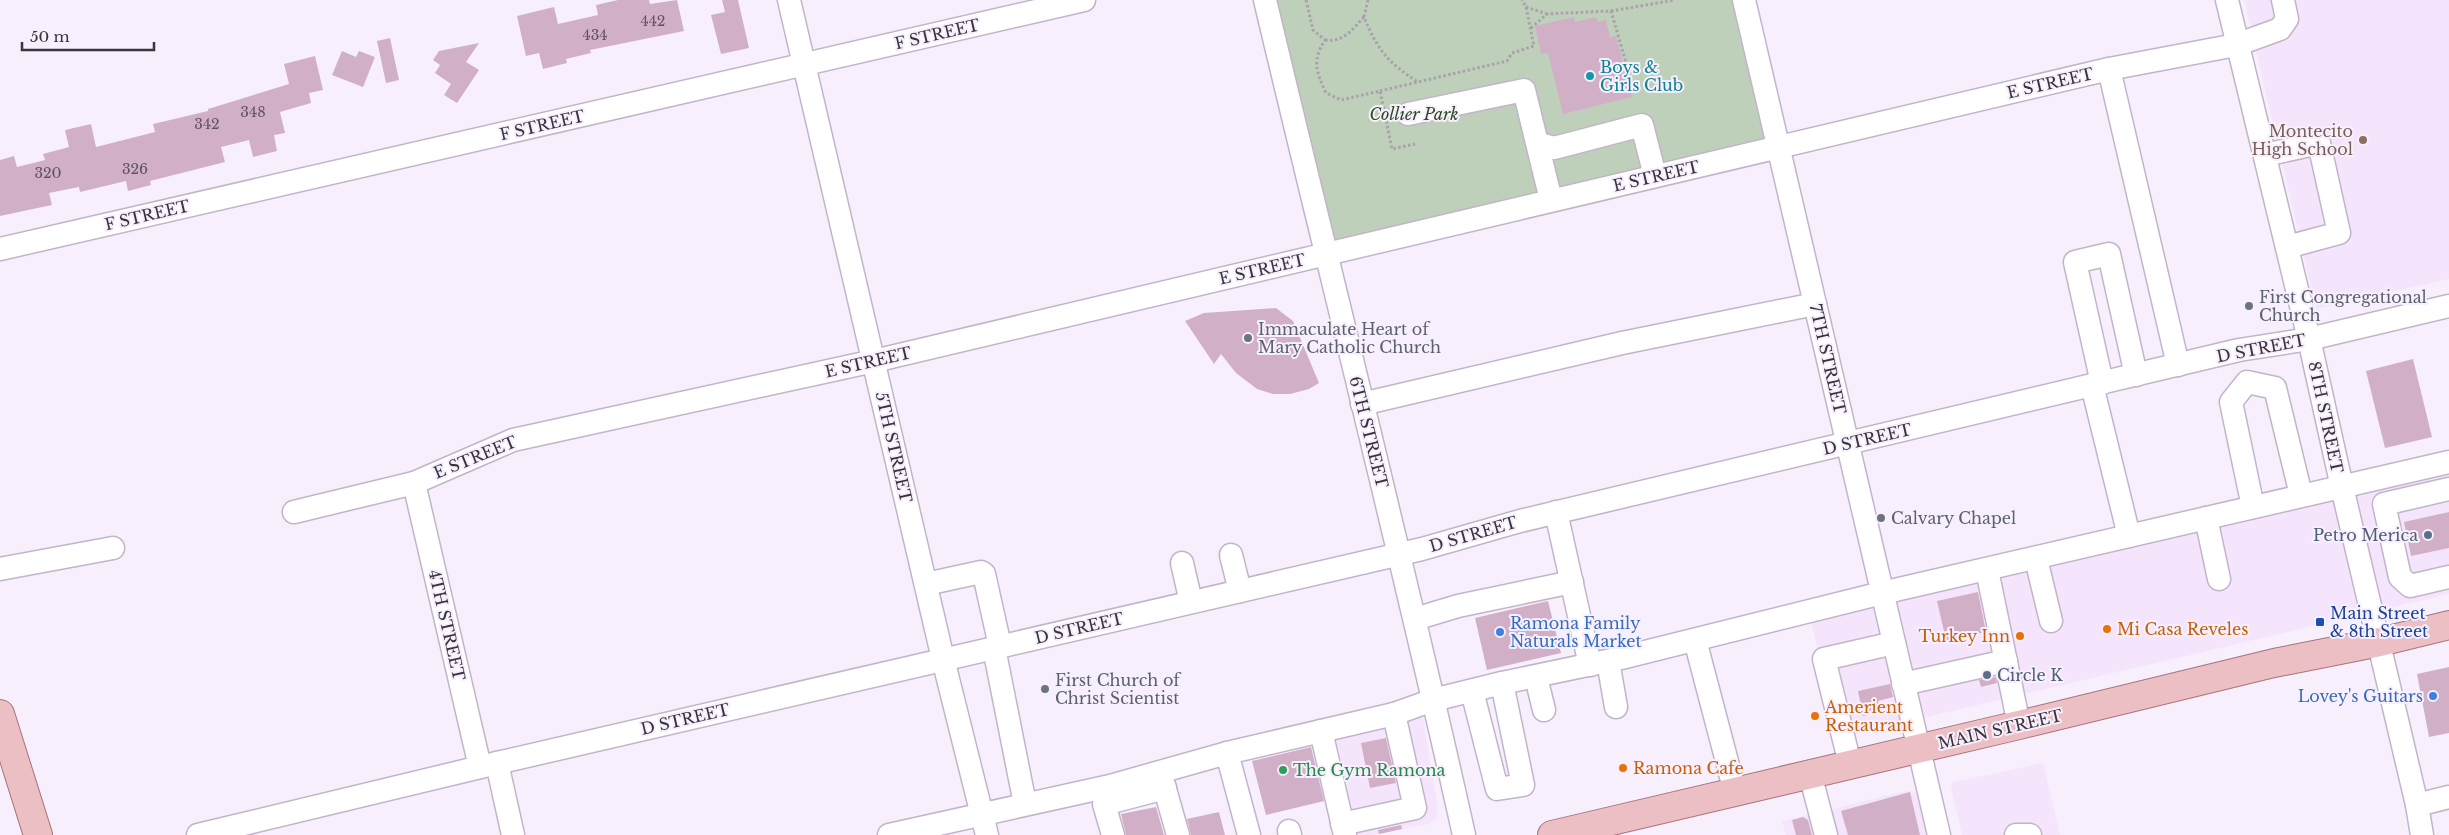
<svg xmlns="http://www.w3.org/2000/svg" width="2449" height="835" font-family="'Libre Baskerville',serif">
<rect width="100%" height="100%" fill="#f8effd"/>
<g fill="#f5e5fc">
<path d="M 2244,0 L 2449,0 L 2449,279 L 2316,309 Z"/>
<path d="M 2449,474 L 2449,594 L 1838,738 L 1811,621 Z"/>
<path d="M 1422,713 L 1438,808 L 1436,819 L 1428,824 L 1373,835 L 1358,835 L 1335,732 Z"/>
<path d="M 2043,763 L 2060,835 L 1962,835 L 1951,788 L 1953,782 Z"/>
<path d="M 1910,790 L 1917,794 L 1929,835 L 1786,835 L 1782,821 Z"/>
</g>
<path fill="#bed0ba" d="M 1266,0 L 1744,0 L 1778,146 L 1326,253 Z"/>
<g fill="#d1b0c7">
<path d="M 618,0 L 649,0 L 650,4 L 677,0 L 684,31 L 590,50 L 591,53 L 566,59 L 567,63 L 543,69 L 539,53 L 526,56 L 517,16 L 554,7 L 558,24 L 598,15 L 596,5 Z"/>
<path d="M 722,0 L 738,0 L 749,48 L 721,54 L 711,15 L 725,12 Z"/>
<path d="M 1574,17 L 1575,22 L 1596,17 L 1598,22 L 1606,20 L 1610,37 L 1616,36 L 1632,97 L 1563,114 L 1548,53 L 1541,54 L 1535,26 Z"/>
<path d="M 390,38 L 399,80 L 386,83 L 377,41 Z"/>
<path d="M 479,43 L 466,62 L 479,70 L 457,103 L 444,95 L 451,84 L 435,73 L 440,65 L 433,60 L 439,51 Z"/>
<path d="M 342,51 L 356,57 L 359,51 L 375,57 L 363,87 L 332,75 Z"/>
<path d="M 315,56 L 323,90 L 309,93 L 311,103 L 280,112 L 285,133 L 274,135 L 277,151 L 253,157 L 249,140 L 221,147 L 225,162 L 150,181 L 151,185 L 128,191 L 126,181 L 80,192 L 79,187 L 49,193 L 52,205 L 0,216 L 0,160 L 14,156 L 17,167 L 45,160 L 43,154 L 69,147 L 65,130 L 91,124 L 96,147 L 155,132 L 153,124 L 208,111 L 208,109 L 289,84 L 284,64 Z"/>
<path d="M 1276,308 L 1293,321 L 1319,383 L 1309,389 L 1290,394 L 1273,394 L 1257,389 L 1236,373 L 1221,354 L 1214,364 L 1185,321 L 1204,313 Z"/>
<path d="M 2413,359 L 2432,437 L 2385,448 L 2366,371 Z"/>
<path d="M 2449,512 L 2449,548 L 2411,556 L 2404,522 Z"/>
<path d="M 1978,592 L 1986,632 L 1946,640 L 1937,601 Z"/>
<path d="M 1548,601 L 1561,653 L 1487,670 L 1475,618 Z"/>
<path d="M 2449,667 L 2449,733 L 2429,737 L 2417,674 Z"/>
<path d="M 1996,677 L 1997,683 L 1981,687 L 1979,680 Z"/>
<path d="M 1890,684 L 1893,697 L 1878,701 L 1880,712 L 1863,716 L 1858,691 Z"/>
<path d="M 1386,738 L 1396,783 L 1370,788 L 1361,743 Z"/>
<path d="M 1311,747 L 1324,801 L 1266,815 L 1252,761 Z"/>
<path d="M 1910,792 L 1920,835 L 1848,835 L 1841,811 Z"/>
<path d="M 1156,807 L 1164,835 L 1126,835 L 1121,814 Z"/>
<path d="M 1219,812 L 1225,835 L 1191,835 L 1187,819 Z"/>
<path d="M 1803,817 L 1808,820 L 1812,835 L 1796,835 L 1792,820 Z"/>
<path d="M 1401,825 L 1402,829 L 1379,834 L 1378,830 Z"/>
</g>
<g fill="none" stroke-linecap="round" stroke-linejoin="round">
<g stroke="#c2b4c9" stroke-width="25">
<g id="minor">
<path d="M 789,0 L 943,659 L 987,835"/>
<path d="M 1265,0 C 1331,278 1402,556 1464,835"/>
<path d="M 1744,0 L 1939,835"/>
<path d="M 2227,0 L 2309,339 L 2342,487 L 2417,805 L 2422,835"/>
<path d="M 2109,69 L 2178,365"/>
<path d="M 1408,114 L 1524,90 L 1551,200"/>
<path d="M 1539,144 L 1554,148 L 1642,125 L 1655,176"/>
<path d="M 2265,155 L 2319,143 L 2339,233 L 2287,247"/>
<path d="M 0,249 L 1084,0"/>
<path d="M 2102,383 L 2075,262 L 2109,254 L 2136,375"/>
<path d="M 2092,385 L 2129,536"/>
<path d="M 1362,404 L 1622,343 L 1815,304"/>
<path d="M 414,483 L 480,767"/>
<path d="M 2449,489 L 2384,504 L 2400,577 L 2410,586 L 2449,577"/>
<path d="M 2253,507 L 2231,402 L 2247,382 L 2275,388 L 2301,495"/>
<path d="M 294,512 L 414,483 L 513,440 L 874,361 L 2109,69 L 2236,45 L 2280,29 L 2287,19 L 2283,0"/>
<path d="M 1556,512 L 1590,665"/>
<path d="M 2206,518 L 2219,579"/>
<path d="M 1231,555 L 1240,591"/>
<path d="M 2036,559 L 2051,621"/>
<path d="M 1182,563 L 1191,602"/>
<path d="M 0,569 L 113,548"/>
<path d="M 1987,570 L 2019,725"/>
<path d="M 926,584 L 981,572 L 984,574 L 1000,646"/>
<path d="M 1415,619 L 1458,606 L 1572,582"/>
<path d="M 1695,640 L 1735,792"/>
<path d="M 994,648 L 1025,804"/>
<path d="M 1608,661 L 1616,707"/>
<path d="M 1536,677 L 1544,710"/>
<path d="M 1903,684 L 2006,661"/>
<path d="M 1472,691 L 1497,789 L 1523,785 L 1502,683"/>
<path d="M 1321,731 L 1345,835"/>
<path d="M 1227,753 L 1249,835"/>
<path d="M 497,763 L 513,835"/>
<path d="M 1850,764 L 1824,659 L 1894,643"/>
<path d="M 1810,774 L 1826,835"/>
<path d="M 1161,775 L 1178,835"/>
<path d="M 2417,805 L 2449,797"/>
<path d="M 1342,824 L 1415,808 L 1394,714"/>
<path d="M 1289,831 L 1290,835"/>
<path d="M 198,835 L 497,763 L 1422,549 L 1520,521 L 2239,350 L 2309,339 L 2449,306"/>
<path d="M 889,835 L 1110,786 L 1227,753 L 1394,714 L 1433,700 L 1502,683 L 1621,658 L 1882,593 L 2449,462"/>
<path d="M 1113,835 L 1104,804 L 1165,788"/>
<path d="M 2016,835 L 2030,835"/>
</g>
</g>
<g stroke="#a5737a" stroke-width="30">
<g id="major">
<path d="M 0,714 L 38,835"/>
<path d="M 1552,835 L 2019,725 L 2274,663 L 2380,642 L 2449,625"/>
</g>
</g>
<g stroke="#a9a1ad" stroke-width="3" stroke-dasharray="2.5 2.5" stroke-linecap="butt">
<path d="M 1306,0 L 1313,30 L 1325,40 C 1312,60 1316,72 1326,93 L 1341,100 L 1380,91 L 1392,149 L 1415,144"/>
<path d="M 1526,7 L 1547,14"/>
<path d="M 1611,11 L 1675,0"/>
<path d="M 1364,17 L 1368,0"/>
<path d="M 1531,28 L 1547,14 L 1611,11 L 1627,66"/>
<path d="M 1325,40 C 1343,43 1353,29 1364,17 C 1377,49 1388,63 1418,82"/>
<path d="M 1380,91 L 1507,61 L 1512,53 L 1534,46 L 1526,7 L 1522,0"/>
</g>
<use href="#minor" stroke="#fff" stroke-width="22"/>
<use href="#major" stroke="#ecbfc4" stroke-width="28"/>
</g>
<circle fill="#0f9aa8" stroke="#f8effd" stroke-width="2" cx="1590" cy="76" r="5"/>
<circle fill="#8d6e63" stroke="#f8effd" stroke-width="2" cx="2363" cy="140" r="5"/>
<g fill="#6b7280" stroke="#f8effd" stroke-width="2">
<circle cx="2249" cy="306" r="5"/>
<circle cx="1248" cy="338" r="5"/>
<circle cx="1881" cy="518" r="5"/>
<circle cx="1045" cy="689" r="5"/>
</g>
<g fill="#5c6f8a" stroke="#f8effd" stroke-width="2">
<circle cx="2428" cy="535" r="5"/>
<circle cx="1987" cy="675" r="5"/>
</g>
<rect fill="#1a4fb4" stroke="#f8effd" stroke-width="2" x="2315" y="617" width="10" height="10" rx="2.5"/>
<g fill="#e8710a" stroke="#f8effd" stroke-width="2">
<circle cx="2107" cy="629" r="5"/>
<circle cx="2020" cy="636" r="5"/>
<circle cx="1815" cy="716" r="5"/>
<circle cx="1623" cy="768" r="5"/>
</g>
<g fill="#3f7fe0" stroke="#f8effd" stroke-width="2">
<circle cx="1500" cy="632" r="5"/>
<circle cx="2433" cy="696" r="5"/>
</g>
<circle fill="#2e9e5b" stroke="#f8effd" stroke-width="2" cx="1283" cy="770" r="5"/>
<g text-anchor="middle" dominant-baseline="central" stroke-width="4" stroke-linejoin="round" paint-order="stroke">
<g font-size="14" fill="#5f525f">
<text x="653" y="21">442</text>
<text x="595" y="35">434</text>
<text x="253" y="112">348</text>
<text x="207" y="124">342</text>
<text x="135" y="169">326</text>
<text x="48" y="173">320</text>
</g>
<g font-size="16" fill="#39333c" stroke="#f8effd">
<text transform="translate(937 34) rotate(-13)">F STREET</text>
<text transform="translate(2050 83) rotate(-13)">E STREET</text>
<text transform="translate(542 125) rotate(-13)">F STREET</text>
<text transform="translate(1656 176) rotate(-13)">E STREET</text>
<text transform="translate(147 215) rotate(-13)">F STREET</text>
<text transform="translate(1262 269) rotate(-13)">E STREET</text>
<text transform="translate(2261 348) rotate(-11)">D STREET</text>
<text transform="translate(1828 359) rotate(77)">7TH STREET</text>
<text transform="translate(868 362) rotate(-13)">E STREET</text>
<text transform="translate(2326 417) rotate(78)">8TH STREET</text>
<text transform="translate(1369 432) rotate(76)">6TH STREET</text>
<text transform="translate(1867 439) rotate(-13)">D STREET</text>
<text transform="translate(894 447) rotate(77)">5TH STREET</text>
<text transform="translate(475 457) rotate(-22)">E STREET</text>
<text transform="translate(1473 534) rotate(-16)">D STREET</text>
<text transform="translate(447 625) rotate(77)">4TH STREET</text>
<text transform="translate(1079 628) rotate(-13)">D STREET</text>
<text transform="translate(685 719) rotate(-13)">D STREET</text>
<text transform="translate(2000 729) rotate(-13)">MAIN STREET</text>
</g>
<g font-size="16" fill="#0d838f" stroke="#f8effd" text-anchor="start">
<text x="1600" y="67">Boys &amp;<tspan x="1600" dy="18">Girls Club</tspan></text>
</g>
<g font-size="16" font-style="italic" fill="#284b21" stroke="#f8effd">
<text x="1414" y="114">Collier Park</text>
</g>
<g font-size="16" fill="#785e54" stroke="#f8effd" text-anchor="end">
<text x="2353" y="131">Montecito<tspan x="2353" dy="18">High School</tspan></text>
</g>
<g font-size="16" fill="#5b616d" stroke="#f8effd" text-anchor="start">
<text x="2259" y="297">First Congregational<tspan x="2259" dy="18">Church</tspan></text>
<text x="1258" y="329">Immaculate Heart of<tspan x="1258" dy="18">Mary Catholic Church</tspan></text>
<text x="1891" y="518">Calvary Chapel</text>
<text x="1055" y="680">First Church of<tspan x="1055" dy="18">Christ Scientist</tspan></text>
</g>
<g font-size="16" fill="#4e5e75" stroke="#f8effd" text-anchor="end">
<text x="2418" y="535">Petro Merica</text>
<text x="1997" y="675" text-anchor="start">Circle K</text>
</g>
<g font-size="16" fill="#164399" stroke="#f8effd" text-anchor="start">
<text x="2330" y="613">Main Street<tspan x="2330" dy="18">&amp; 8th Street</tspan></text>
</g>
<g font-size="16" fill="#366cbe" stroke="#f8effd" text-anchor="start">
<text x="1510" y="623">Ramona Family<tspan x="1510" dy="18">Naturals Market</tspan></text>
<text x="2423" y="696" text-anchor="end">Lovey's Guitars</text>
</g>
<g font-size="16" fill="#c56008" stroke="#f8effd" text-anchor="start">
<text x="2117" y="629">Mi Casa Reveles</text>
<text x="2010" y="636" text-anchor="end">Turkey Inn</text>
<text x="1825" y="707">Amerient<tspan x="1825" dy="18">Restaurant</tspan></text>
<text x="1633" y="768">Ramona Cafe</text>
</g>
<g font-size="16" fill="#27864d" stroke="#f8effd" text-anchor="start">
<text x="1293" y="770">The Gym Ramona</text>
</g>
</g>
<path d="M22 42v8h132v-8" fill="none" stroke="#39333c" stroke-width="2.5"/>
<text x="30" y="42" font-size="15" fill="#39333c" stroke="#f8effd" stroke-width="4" paint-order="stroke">50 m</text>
</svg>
